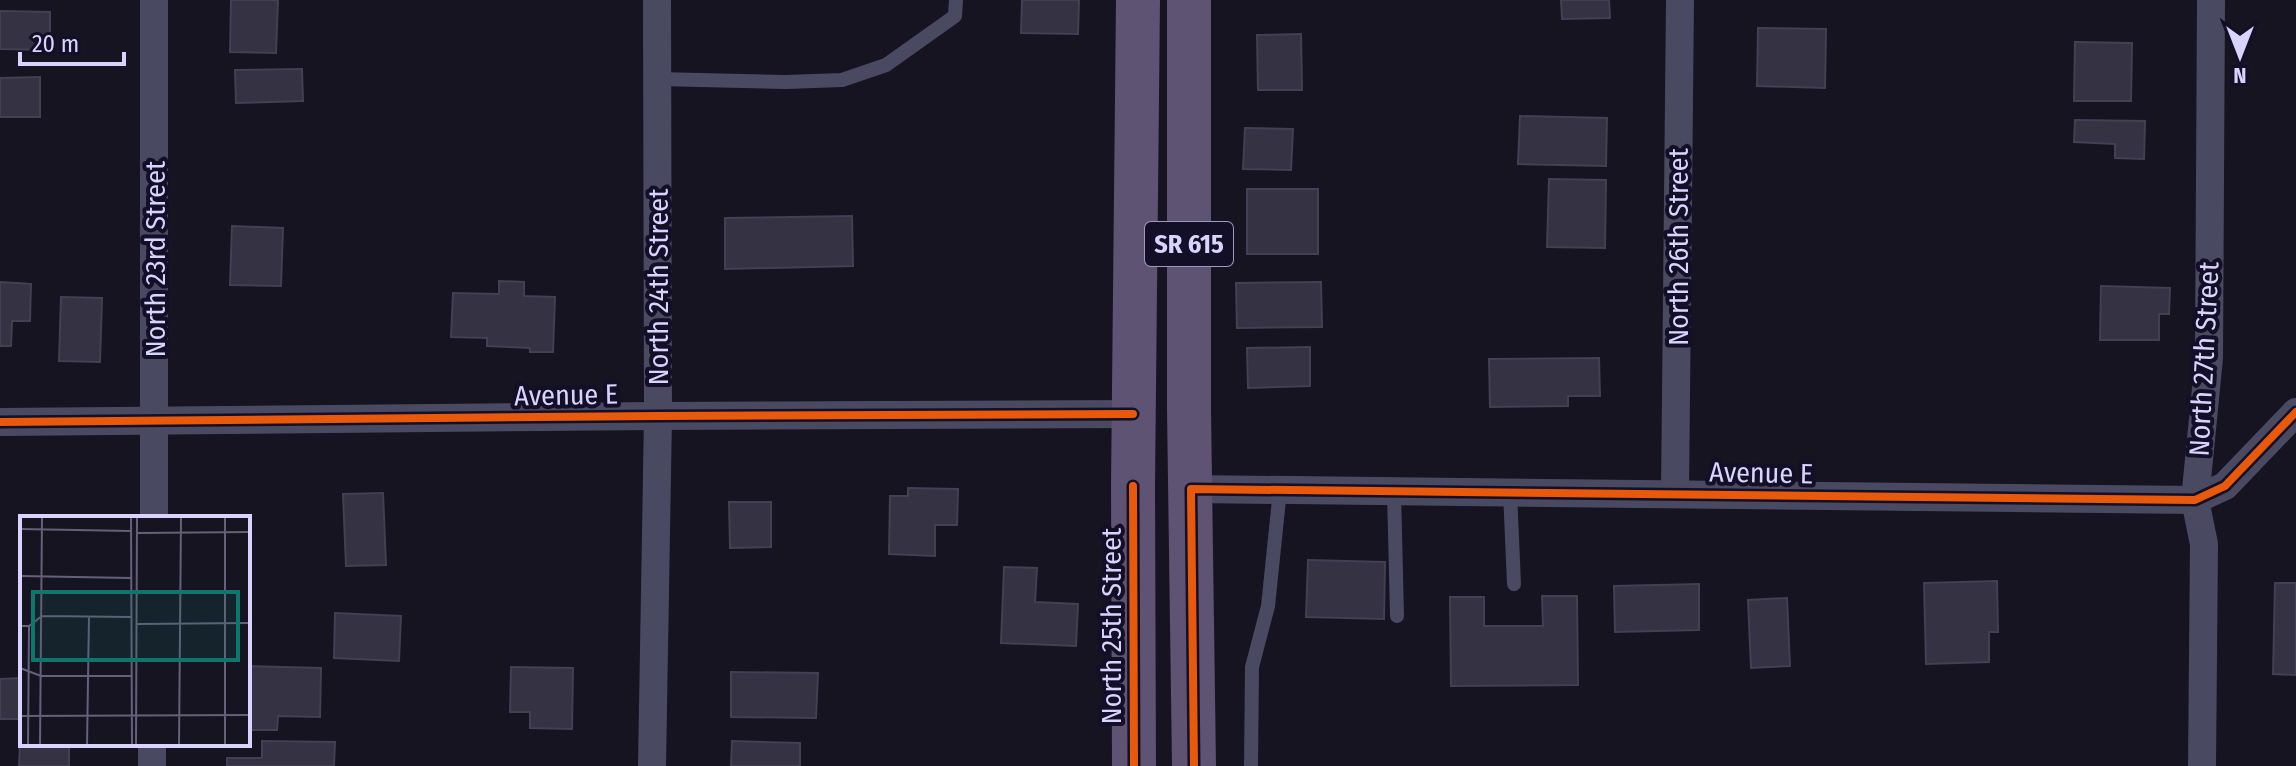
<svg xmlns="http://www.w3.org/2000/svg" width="2296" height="766" font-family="'Fira Sans Condensed',sans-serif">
<rect width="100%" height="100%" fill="#161421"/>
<g fill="#343243" stroke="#433f54" stroke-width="2">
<path d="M 231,0 L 278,0 L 276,53 L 230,52 Z"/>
<path d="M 1022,0 L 1079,0 L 1078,34 L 1021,33 Z"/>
<path d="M 1561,0 L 1609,0 L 1610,18 L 1562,19 Z"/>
<path d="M 0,11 L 50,12 L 50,50 L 0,49 Z"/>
<path d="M 1758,28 L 1826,29 L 1825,88 L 1757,86 Z"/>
<path d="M 1301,34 L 1302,90 L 1258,90 L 1257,35 Z"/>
<path d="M 2075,42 L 2132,43 L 2131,101 L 2074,101 Z"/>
<path d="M 302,69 L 303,101 L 236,103 L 235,70 Z"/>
<path d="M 40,77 L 40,117 L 0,117 L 0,78 Z"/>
<path d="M 1520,116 L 1607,118 L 1606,166 L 1518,164 Z"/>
<path d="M 2075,120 L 2145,121 L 2144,159 L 2115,158 L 2115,144 L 2074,142 Z"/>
<path d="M 1245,128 L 1293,129 L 1291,170 L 1243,169 Z"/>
<path d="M 1549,179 L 1606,180 L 1605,248 L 1547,247 Z"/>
<rect x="1247" y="189" width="71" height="65"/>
<path d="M 852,216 L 853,266 L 725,269 L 725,218 Z"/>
<path d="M 232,226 L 283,228 L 281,286 L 230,285 Z"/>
<path d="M 499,281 L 524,282 L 524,296 L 555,297 L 553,352 L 530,352 L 530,348 L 487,346 L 487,338 L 451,337 L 453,293 L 499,294 Z"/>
<path d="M 0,282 L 31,284 L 30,321 L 12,321 L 11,346 L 0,346 Z"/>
<path d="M 1321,282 L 1322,327 L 1237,328 L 1236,283 Z"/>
<path d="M 2101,286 L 2170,288 L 2169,314 L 2159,314 L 2159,340 L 2100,340 Z"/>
<path d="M 61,297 L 102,298 L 100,362 L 59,361 Z"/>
<path d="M 1310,347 L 1310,386 L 1248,388 L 1247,348 Z"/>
<path d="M 1599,358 L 1600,396 L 1568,396 L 1568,406 L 1490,407 L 1489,359 Z"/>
<path d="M 908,488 L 958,489 L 957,525 L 935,525 L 935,556 L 889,554 L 890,496 L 908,496 Z"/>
<path d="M 383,493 L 386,565 L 346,566 L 343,494 Z"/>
<path d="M 729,502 L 771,502 L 771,547 L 730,548 Z"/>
<path d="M 1308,560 L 1385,562 L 1384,619 L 1306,617 Z"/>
<path d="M 1004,567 L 1037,568 L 1035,602 L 1078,604 L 1076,646 L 1001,643 Z"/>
<path d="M 1997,581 L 1998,632 L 1989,632 L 1989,662 L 1926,664 L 1924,583 Z"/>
<path d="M 2275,583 L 2296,583 L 2296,675 L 2273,674 Z"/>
<path d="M 1699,584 L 1699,630 L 1615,632 L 1614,586 Z"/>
<path d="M 1542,596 L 1577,596 L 1578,685 L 1451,686 L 1450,597 L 1484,597 L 1484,626 L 1543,626 Z"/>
<path d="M 1787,598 L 1790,666 L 1751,668 L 1748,600 Z"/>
<path d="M 335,613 L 401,616 L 399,661 L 334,658 Z"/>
<path d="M 248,666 L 321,668 L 320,717 L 278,716 L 277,730 L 248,730 Z"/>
<path d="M 511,667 L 573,668 L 572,729 L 530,728 L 530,712 L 510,712 Z"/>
<path d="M 731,672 L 818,673 L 816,718 L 731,717 Z"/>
<path d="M 22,678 L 22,719 L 0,719 L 0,679 Z"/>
<path d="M 262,741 L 335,742 L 334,766 L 227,766 L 227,758 L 262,758 Z"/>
<path d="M 732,741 L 800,743 L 800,766 L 731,766 Z"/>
<path d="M 20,743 L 69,744 L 69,766 L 19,766 Z"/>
</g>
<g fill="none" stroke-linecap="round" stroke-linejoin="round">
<g stroke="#4a4962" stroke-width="14">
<path d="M 657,79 L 786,82 L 842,80 L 886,65 L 955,16 L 956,0"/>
<path d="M 1394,491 L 1397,616"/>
<path d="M 1510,492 L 1514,584"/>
<path d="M 1251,766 L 1252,667 L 1268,606 L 1280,490"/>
</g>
<g stroke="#4a4962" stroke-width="28">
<path d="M 0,422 L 658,416 L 1133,414"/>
<path d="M 1191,489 L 2195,500 L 2225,486 L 2296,412"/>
<path d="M 1675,494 L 1680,0"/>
<path d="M 154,518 L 154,0"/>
<path d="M 152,766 L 152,744"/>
<path d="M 652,766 L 658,416 L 657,0"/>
<path d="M 2202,766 L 2204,544 L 2195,500 L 2209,358 L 2211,0"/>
</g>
<g stroke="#5e5373" stroke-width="44">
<path d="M 1189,0 L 1189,409 L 1194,766"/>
<path d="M 1134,766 L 1133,486 L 1138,0"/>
</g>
<g stroke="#130f26" stroke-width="13">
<g id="cycleway">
<path d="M 0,422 L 658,416 L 1133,414"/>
<path d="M 1133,486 L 1134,766"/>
<path d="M 1194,766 L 1191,489 L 2195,500 L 2225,486 L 2296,412"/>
</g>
</g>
<use href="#cycleway" stroke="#e8590c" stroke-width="8"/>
</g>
<g text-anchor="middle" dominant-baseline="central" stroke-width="8" stroke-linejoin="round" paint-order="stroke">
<rect fill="#130f26" stroke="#9e99be" stroke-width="2" x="1145" y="222" width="88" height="44" rx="6"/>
<g font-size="26" font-weight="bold" fill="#d9d4ff">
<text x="1189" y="244">SR 615</text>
</g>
<g font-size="28" fill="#d9d4ff" stroke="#130f26">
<text transform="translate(1678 247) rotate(-90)">North 26th Street</text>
<text transform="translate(155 259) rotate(-90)">North 23rd Street</text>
<text transform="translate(658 287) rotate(-90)">North 24th Street</text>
<text transform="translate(2204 359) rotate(-87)">North 27th Street</text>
<text transform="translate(566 395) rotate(-1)">Avenue E</text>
<text transform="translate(1761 473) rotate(1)">Avenue E</text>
<text transform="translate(1111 626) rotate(-90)">North 25th Street</text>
</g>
</g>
<g transform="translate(20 516)">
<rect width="230" height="230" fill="#161421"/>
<path fill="none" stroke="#64617a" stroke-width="2" d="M 111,1 L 112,229M 0,13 L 111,15M 118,17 L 230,16M 0,60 L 111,62M 117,108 L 230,107M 0,110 L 9,110 L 22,100 L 112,101M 0,152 L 21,160 L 112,160M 0,200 L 230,199M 8,229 L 9,110M 20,229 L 22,1M 67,229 L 69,100M 116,229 L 117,1M 159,229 L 161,1M 205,229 L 205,1"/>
<path fill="#0f766e" fill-opacity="0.15" stroke="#0f766e" stroke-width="4" d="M 13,76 L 218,76 L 218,144 L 13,144 Z"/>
<rect width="230" height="230" fill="none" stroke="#d9d4ff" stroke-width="4"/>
</g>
<g transform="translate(2240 56) rotate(180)" stroke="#130f26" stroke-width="6" paint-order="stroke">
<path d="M0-6L14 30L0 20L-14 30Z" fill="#d9d4ff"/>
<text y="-12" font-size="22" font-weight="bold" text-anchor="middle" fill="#d9d4ff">N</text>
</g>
<path d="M20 52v12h104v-12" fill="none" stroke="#d9d4ff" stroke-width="4"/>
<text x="32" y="52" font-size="24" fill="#d9d4ff" stroke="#130f26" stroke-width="6" paint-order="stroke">20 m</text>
</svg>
